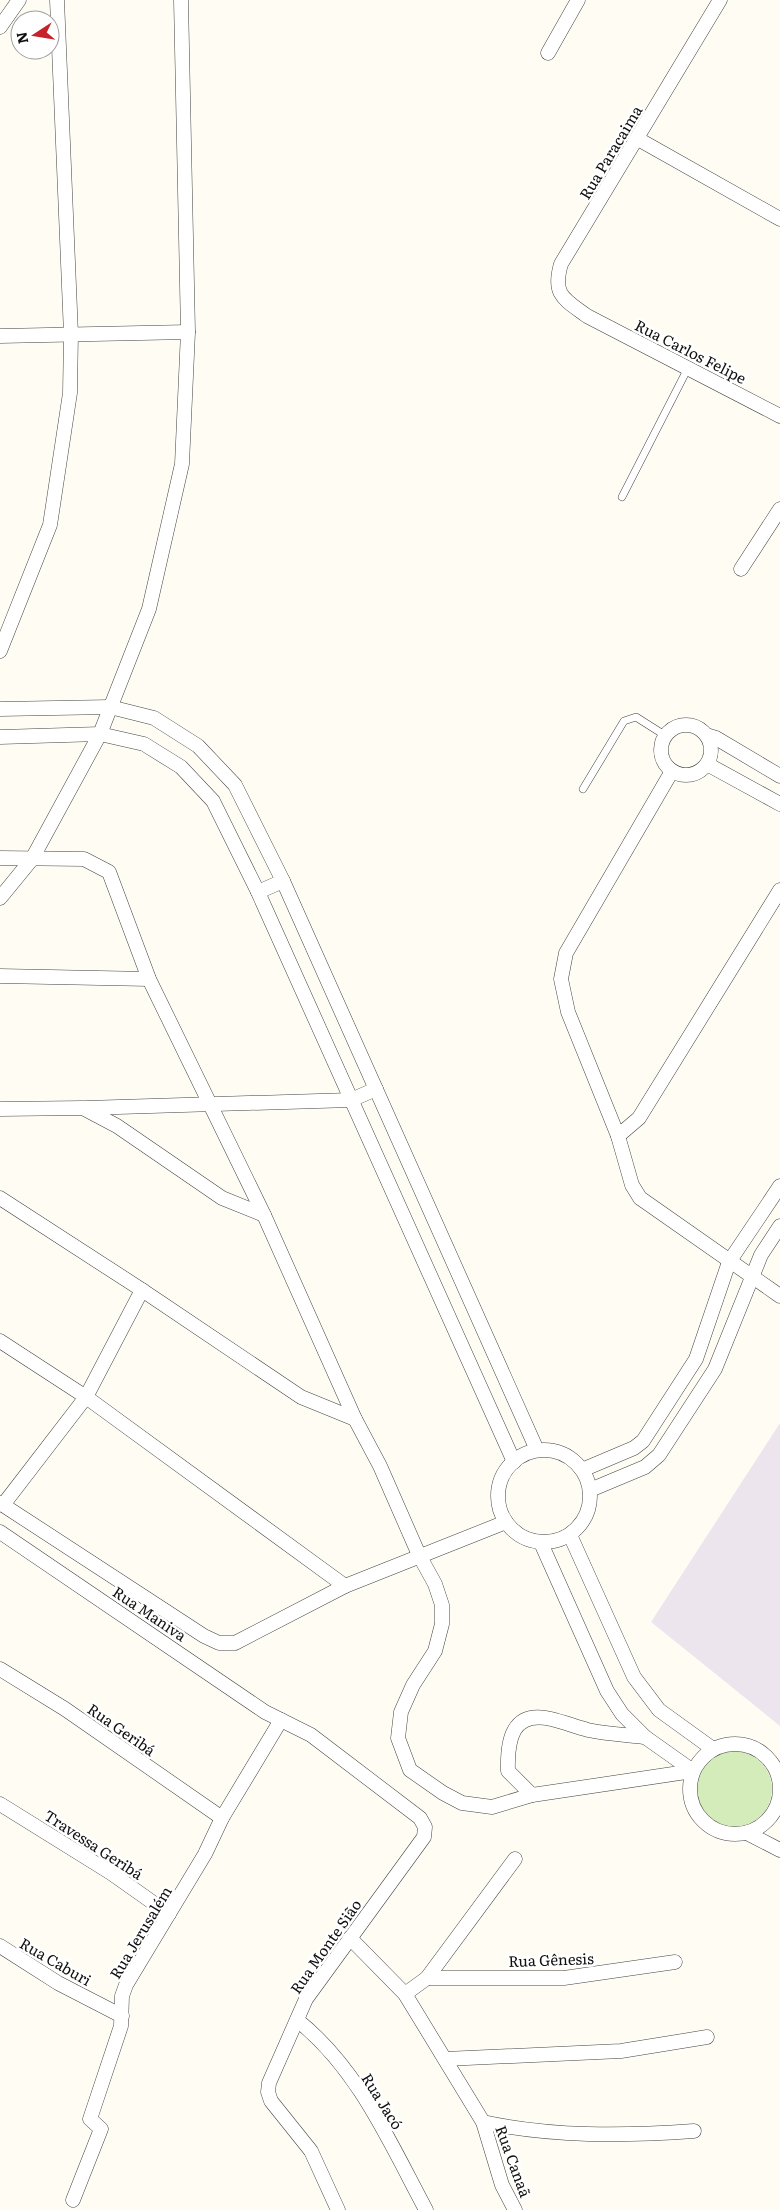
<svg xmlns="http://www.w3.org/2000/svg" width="780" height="2210" font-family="Literata,serif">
<rect width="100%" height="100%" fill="#fffdf3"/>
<path fill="#ede5ee" d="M 780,1423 L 780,1726 L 651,1622 Z"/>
<circle fill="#d4ecba" cx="734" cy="1789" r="38"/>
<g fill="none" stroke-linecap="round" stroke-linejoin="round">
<g stroke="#434343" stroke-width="8">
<g id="lane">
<path d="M 622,497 L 688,368"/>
<path d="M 583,789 L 624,721 L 636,717 L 666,736"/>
</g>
</g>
<g stroke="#434343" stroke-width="15">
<g id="street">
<path d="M 720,0 L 561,264 C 552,295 564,299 587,316 L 780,416"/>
<path d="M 0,27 L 19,0"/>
<path d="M 548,53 L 578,0"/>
<path d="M 638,139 L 780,219"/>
<path d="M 0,336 L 188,332"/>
<path d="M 741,569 L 780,509"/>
<path d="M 0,651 L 50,525 L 70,393 L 71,334 L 57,0"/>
<path d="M 0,709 L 110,707 L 154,718 L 198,746 L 235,785 L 283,881 L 537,1450"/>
<circle cx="686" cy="750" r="25"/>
<path d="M 706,735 L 716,738 L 780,776"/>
<path d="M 0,737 L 100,734 L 144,744 L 181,767 L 213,801 L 258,892 L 514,1462"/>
<path d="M 707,764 L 780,804"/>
<path d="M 672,771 L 566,953 L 561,979 L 568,1012 L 618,1136 L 632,1185 L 640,1198 L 780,1296"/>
<path d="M 0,858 L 84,859 L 109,872 L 149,979 L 264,1215"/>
<path d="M 258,892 L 283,881"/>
<path d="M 0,898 L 32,859 L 100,734 L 149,609 L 182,464 L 188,332 L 181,0"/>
<path d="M 0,976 L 149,979"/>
<path d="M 86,1108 L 351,1100 L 376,1089"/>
<path d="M 0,1109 L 83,1108 L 117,1126 L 222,1198 L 264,1215 L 355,1419 L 380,1466 L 419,1555 L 435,1584 L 442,1605 L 442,1624 L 435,1651 L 413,1685 L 401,1712 L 398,1738 L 410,1770 L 443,1793 L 462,1803 L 492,1807 L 532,1795 L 693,1771"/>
<path d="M 618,1136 L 639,1118 L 780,890"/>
<path d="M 0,1198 L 142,1290 L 301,1397 L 355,1419"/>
<path d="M 0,1341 L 86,1397 L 345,1586"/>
<circle cx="544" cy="1496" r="46"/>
<path d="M 582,1470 L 634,1448 L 643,1441 L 696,1359 L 729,1262 L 780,1186"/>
<path d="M 590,1490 L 645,1467 L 659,1455 L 715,1369 L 761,1255 L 780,1226"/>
<path d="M 0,1503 L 204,1636 L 219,1643 L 235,1643 L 345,1586 L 506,1522"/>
<path d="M 3,1505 L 86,1397 L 142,1290"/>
<path d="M 0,1532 L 265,1712 L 311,1735 L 420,1818 L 425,1827 L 424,1837 L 306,1999 L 269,2083 L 268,2092 L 271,2101 L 311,2151 L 338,2210"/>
<path d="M 570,1535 L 634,1677 L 659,1710 L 713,1749"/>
<path d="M 541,1543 L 607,1691 L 622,1714 L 645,1737 L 693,1771"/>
<path d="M 0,1669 L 65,1709 L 222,1818"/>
<circle cx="735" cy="1789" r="45"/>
<path d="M 532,1795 L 508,1771 C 507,1740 512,1710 551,1719 C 564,1722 576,1727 588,1730 C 607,1734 627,1735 645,1737"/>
<path d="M 0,1804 L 111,1873 L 169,1914"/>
<path d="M 747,1833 L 780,1850"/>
<path d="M 350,1938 L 405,1994 L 483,2122 L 502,2185 L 515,2210"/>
<path d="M 0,1946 L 58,1983 L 122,2016"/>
<path d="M 427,1978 L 564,1978 L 675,1962"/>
<path d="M 405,1994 L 427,1978 L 515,1859"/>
<path d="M 297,2020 C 358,2068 390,2143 426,2210"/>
<path d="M 445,2059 L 621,2051 L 707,2037"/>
<path d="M 483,2122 C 551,2137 624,2136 694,2131"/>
<path d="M 73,2200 L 101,2129 L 90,2119 L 121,2026 L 122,1996 L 126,1985 L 205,1854 L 222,1818 L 281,1720"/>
</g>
</g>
<use href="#lane" stroke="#fff" stroke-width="7"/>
<use href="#street" stroke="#fff" stroke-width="14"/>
</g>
<g text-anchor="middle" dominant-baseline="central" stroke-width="5" stroke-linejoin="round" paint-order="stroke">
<g font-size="15" fill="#101010" stroke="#fff">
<text transform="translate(610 152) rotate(-59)">Rua Paracaima</text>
<text transform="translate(691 351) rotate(27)">Rua Carlos Felipe</text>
<text transform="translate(150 1613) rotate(34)">Rua Maniva</text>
<text transform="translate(122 1729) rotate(35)">Rua Geribá</text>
<text transform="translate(94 1844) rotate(33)">Travessa Geribá</text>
<text transform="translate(140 1932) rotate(-59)">Rua Jerusalém</text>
<text transform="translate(325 1946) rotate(-55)">Rua Monte Sião</text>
<text transform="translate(551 1959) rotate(-2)">Rua Gênesis</text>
<text transform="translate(56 1961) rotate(30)">Rua Caburi</text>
<text transform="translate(383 2101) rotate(58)">Rua Jacó</text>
<text transform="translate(514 2161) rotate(70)">Rua Canaã</text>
</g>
</g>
<g transform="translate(35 35) rotate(258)"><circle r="24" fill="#ffffff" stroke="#9f9f9f"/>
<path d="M0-4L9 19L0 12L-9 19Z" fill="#c7212b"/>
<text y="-8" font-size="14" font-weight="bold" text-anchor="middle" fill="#101010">N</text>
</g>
</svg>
